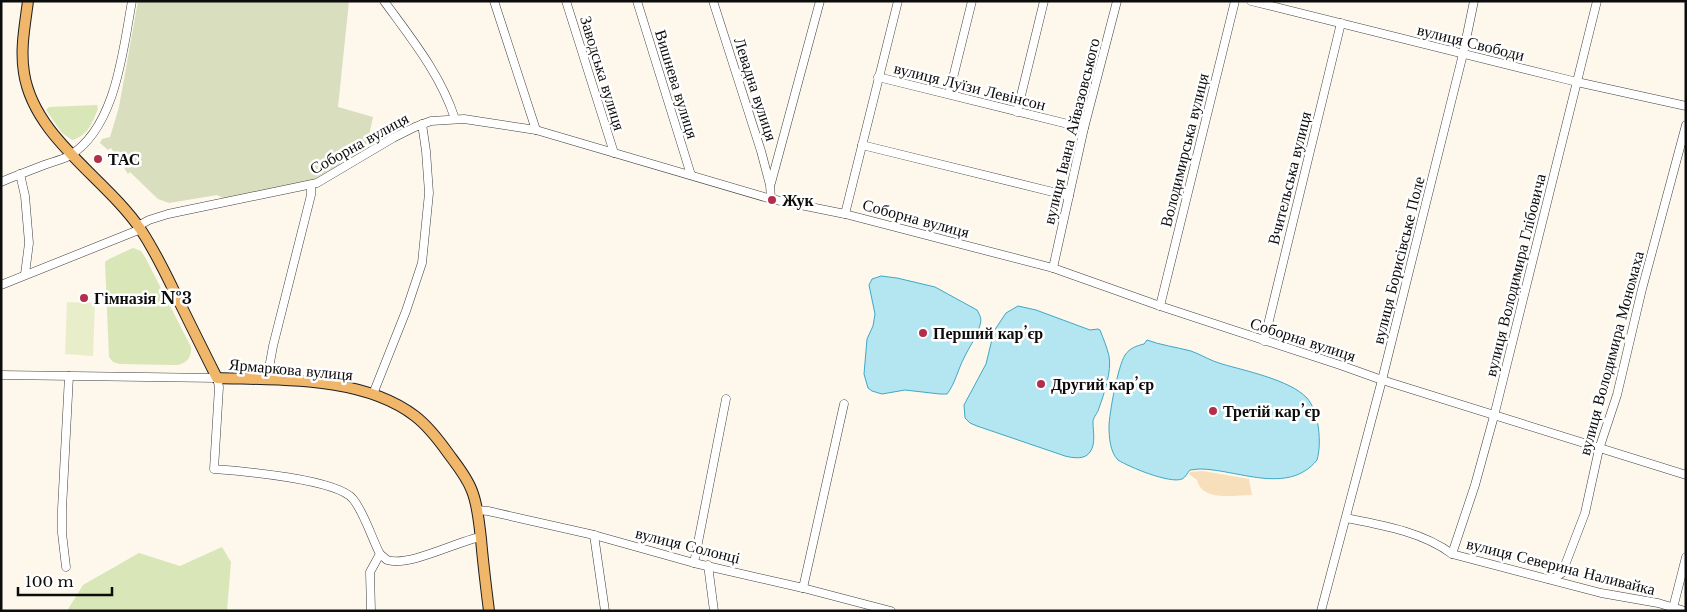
<svg xmlns="http://www.w3.org/2000/svg" width="1687" height="612" font-family="'Libre Baskerville',serif">
<rect width="100%" height="100%" fill="#fef7ec"/>
<g fill="#d8e6b8">
<path d="M 97,105 L 98,109 C 92,123 88,136 72,140 L 62,133 L 46,110 L 49,107 Z"/>
<path d="M 133,248 L 141,251 L 145,257 L 191,347 C 192,357 186,364 176,365 L 120,364 L 113,362 L 109,357 L 105,262 L 109,259 Z"/>
<path d="M 222,547 L 231,562 L 227,611 L 67,611 L 83,585 L 139,553 L 180,566 Z"/>
</g>
<path fill="#f7dfbb" d="M 1203,471 L 1249,479 L 1252,495 C 1235,495 1202,502 1197,480 L 1189,474 L 1190,472 Z"/>
<path fill="#d9debf" d="M 138,1 L 349,1 L 338,107 L 373,117 L 366,149 L 317,181 L 227,200 L 217,195 L 169,203 L 158,199 L 130,172 L 128,174 L 111,148 L 108,150 L 100,143 L 102,139 L 110,137 L 119,107 Z"/>
<path fill="#e8eec9" d="M 67,302 L 95,303 L 93,356 L 65,354 Z"/>
<g fill="#b4e6f2" stroke="#3fa8c5">
<path d="M 881,276 L 897,278 L 935,287 L 977,310 C 980,315 982,319 980,325 C 977,337 969,347 964,358 C 958,369 955,384 947,394 L 940,394 L 905,390 L 882,394 L 872,391 L 868,388 L 864,374 L 867,339 L 873,326 L 875,314 L 869,285 L 872,279 Z"/>
<path d="M 1018,306 L 1036,310 L 1090,330 L 1098,329 L 1100,330 C 1103,338 1107,347 1109,356 C 1112,371 1104,394 1099,408 C 1098,413 1093,417 1093,422 C 1093,431 1096,444 1090,452 C 1085,460 1073,458 1065,456 L 977,426 L 970,423 L 965,418 L 964,405 L 986,364 L 994,331 L 1006,313 Z"/>
<path d="M 1147,340 C 1160,345 1176,347 1191,351 C 1202,355 1211,361 1222,364 C 1246,371 1290,380 1307,398 C 1319,412 1322,443 1317,460 C 1288,496 1237,469 1199,469 L 1190,470 C 1187,473 1186,477 1182,479 C 1170,484 1129,467 1118,460 C 1110,452 1109,437 1109,427 C 1109,414 1118,366 1125,355 C 1130,348 1136,346 1144,344 Z"/>
</g>
<g fill="none" stroke-linecap="round" stroke-linejoin="round">
<g stroke="#3f3f3f" stroke-width="9">
<g id="minor">
<path d="M 384,1 C 411,38 441,75 455,119"/>
<path d="M 494,1 L 536,130"/>
<path d="M 566,1 L 614,153"/>
<path d="M 637,1 L 691,175"/>
<path d="M 713,1 L 761,151 L 770,185 L 771,199"/>
<path d="M 1251,1 L 1577,82 L 1686,106"/>
<path d="M 878,77 L 1084,128"/>
<path d="M 949,94 L 972,1"/>
<path d="M 1017,112 L 1044,1"/>
<path d="M 862,145 L 1069,196"/>
<path d="M 20,174 L 25,196 L 29,243 L 25,274"/>
<path d="M 1,182 C 15,176 29,171 44,165 C 52,162 61,160 69,156 C 116,128 123,50 132,1"/>
<path d="M 771,183 L 820,1"/>
<path d="M 845,214 L 898,1"/>
<path d="M 138,226 L 149,220 L 168,214 L 317,183 L 393,138 L 415,127 L 431,121 L 464,119 L 536,130 L 771,199 L 845,214 L 1053,268 L 1160,306 L 1340,365 L 1382,380 L 1686,475"/>
<path d="M 1053,268 L 1084,128 L 1117,1"/>
<path d="M 1,285 L 141,229"/>
<path d="M 1160,306 L 1235,1"/>
<path d="M 1264,341 L 1341,23"/>
<path d="M 1,375 L 217,378 L 219,387 L 214,469 C 241,471 337,479 353,499 C 365,514 371,537 380,554 L 370,572 L 371,611"/>
<path d="M 267,379 L 273,346 L 311,195 L 311,186"/>
<path d="M 373,394 L 406,311 L 422,263 L 429,193 L 426,151 L 422,124"/>
<path d="M 477,510 L 488,511 L 594,535 L 694,563 L 803,588 L 891,611"/>
<path d="M 1346,518 C 1382,525 1423,532 1452,554 L 1601,593 L 1658,603 L 1685,611"/>
<path d="M 594,535 L 605,611"/>
<path d="M 380,554 L 387,560 C 409,567 456,542 480,537"/>
<path d="M 1452,554 L 1475,485 L 1494,416 L 1597,1"/>
<path d="M 694,563 L 726,399"/>
<path d="M 708,565 L 714,611"/>
<path d="M 66,567 L 62,533 L 62,509 L 69,376"/>
<path d="M 1549,579 L 1556,577 L 1562,573 L 1585,513 L 1599,449 L 1617,395 L 1642,289 L 1686,125"/>
<path d="M 803,588 L 844,404"/>
<path d="M 1673,608 L 1686,557"/>
<path d="M 1321,611 L 1382,380 L 1463,54 L 1474,1"/>
</g>
</g>
<g stroke="#1d1d1d" stroke-width="12">
<path id="major" d="M 28,1 C 25,25 20,49 24,73 C 34,138 106,178 141,230 C 154,250 165,272 175,293 C 189,322 203,350 217,378 C 280,380 363,376 415,416 C 428,426 438,439 448,453 C 456,464 467,477 472,491 C 478,506 479,523 481,539 C 483,563 486,587 489,611"/>
</g>
<use href="#minor" stroke="#fff" stroke-width="8"/>
<use href="#major" stroke="#f0b76a" stroke-width="10"/>
</g>
<g fill="#b32d4c" stroke="#fff" stroke-width="2">
<circle cx="98" cy="159" r="5"/>
<circle cx="772" cy="200" r="5"/>
<circle cx="84" cy="298" r="5"/>
<circle cx="923" cy="333" r="5"/>
<circle cx="1041" cy="384" r="5"/>
<circle cx="1213" cy="411" r="5"/>
</g>
<g text-anchor="middle" dominant-baseline="central" stroke-width="5" stroke-linejoin="round" paint-order="stroke">
<g font-size="16" fill="#0c0c0c" stroke="#fff">
<text transform="translate(1471 42) rotate(14)">вулиця Свободи</text>
<text transform="translate(603 73) rotate(73)">Заводська вулиця</text>
<text transform="translate(677 84) rotate(73)">Вишнева вулиця</text>
<text transform="translate(970 86) rotate(14)">вулиця Луїзи Левінсон</text>
<text transform="translate(756 89) rotate(72)">Левадна вулиця</text>
<text transform="translate(1071 131) rotate(-76)">вулиця Івана Айвазовського</text>
<text transform="translate(359 143) rotate(-29)">Соборна вулиця</text>
<text transform="translate(1184 150) rotate(-76)">Володимирська вулиця</text>
<text transform="translate(1289 178) rotate(-76)">Вчительська вулиця</text>
<text transform="translate(916 218) rotate(15)">Соборна вулиця</text>
<text transform="translate(1398 260) rotate(-76)">вулиця Борисівське Поле</text>
<text transform="translate(1515 275) rotate(-76)">вулиця Володимира Глібовича</text>
<text transform="translate(1303 339) rotate(18)">Соборна вулиця</text>
<text transform="translate(1611 353) rotate(-75)">вулиця Володимира Мономаха</text>
<text transform="translate(291 369) rotate(5)">Ярмаркова вулиця</text>
<text transform="translate(688 545) rotate(14)">вулиця Солонці</text>
<text transform="translate(1561 566) rotate(14)">вулиця Северина Наливайка</text>
</g>
<g font-size="16" font-weight="bold" fill="#0c0c0c" stroke="#fff" text-anchor="start">
<text x="108" y="159">ТАС</text>
<text x="782" y="200">Жук</text>
<text x="94" y="298">Гімназія №3</text>
<text x="933" y="333">Перший кар’єр</text>
<text x="1051" y="384">Другий кар’єр</text>
<text x="1223" y="411">Третій кар’єр</text>
</g>
</g>
<rect width="1687" height="612" fill="none" stroke="#0c0c0c" stroke-width="5"/>
<path d="M18 587v8h94v-8" fill="none" stroke="#0c0c0c" stroke-width="2.5"/>
<text x="25" y="587" font-size="15" fill="#0c0c0c" stroke="#ffffff" stroke-width="4" paint-order="stroke">100 m</text>
</svg>
